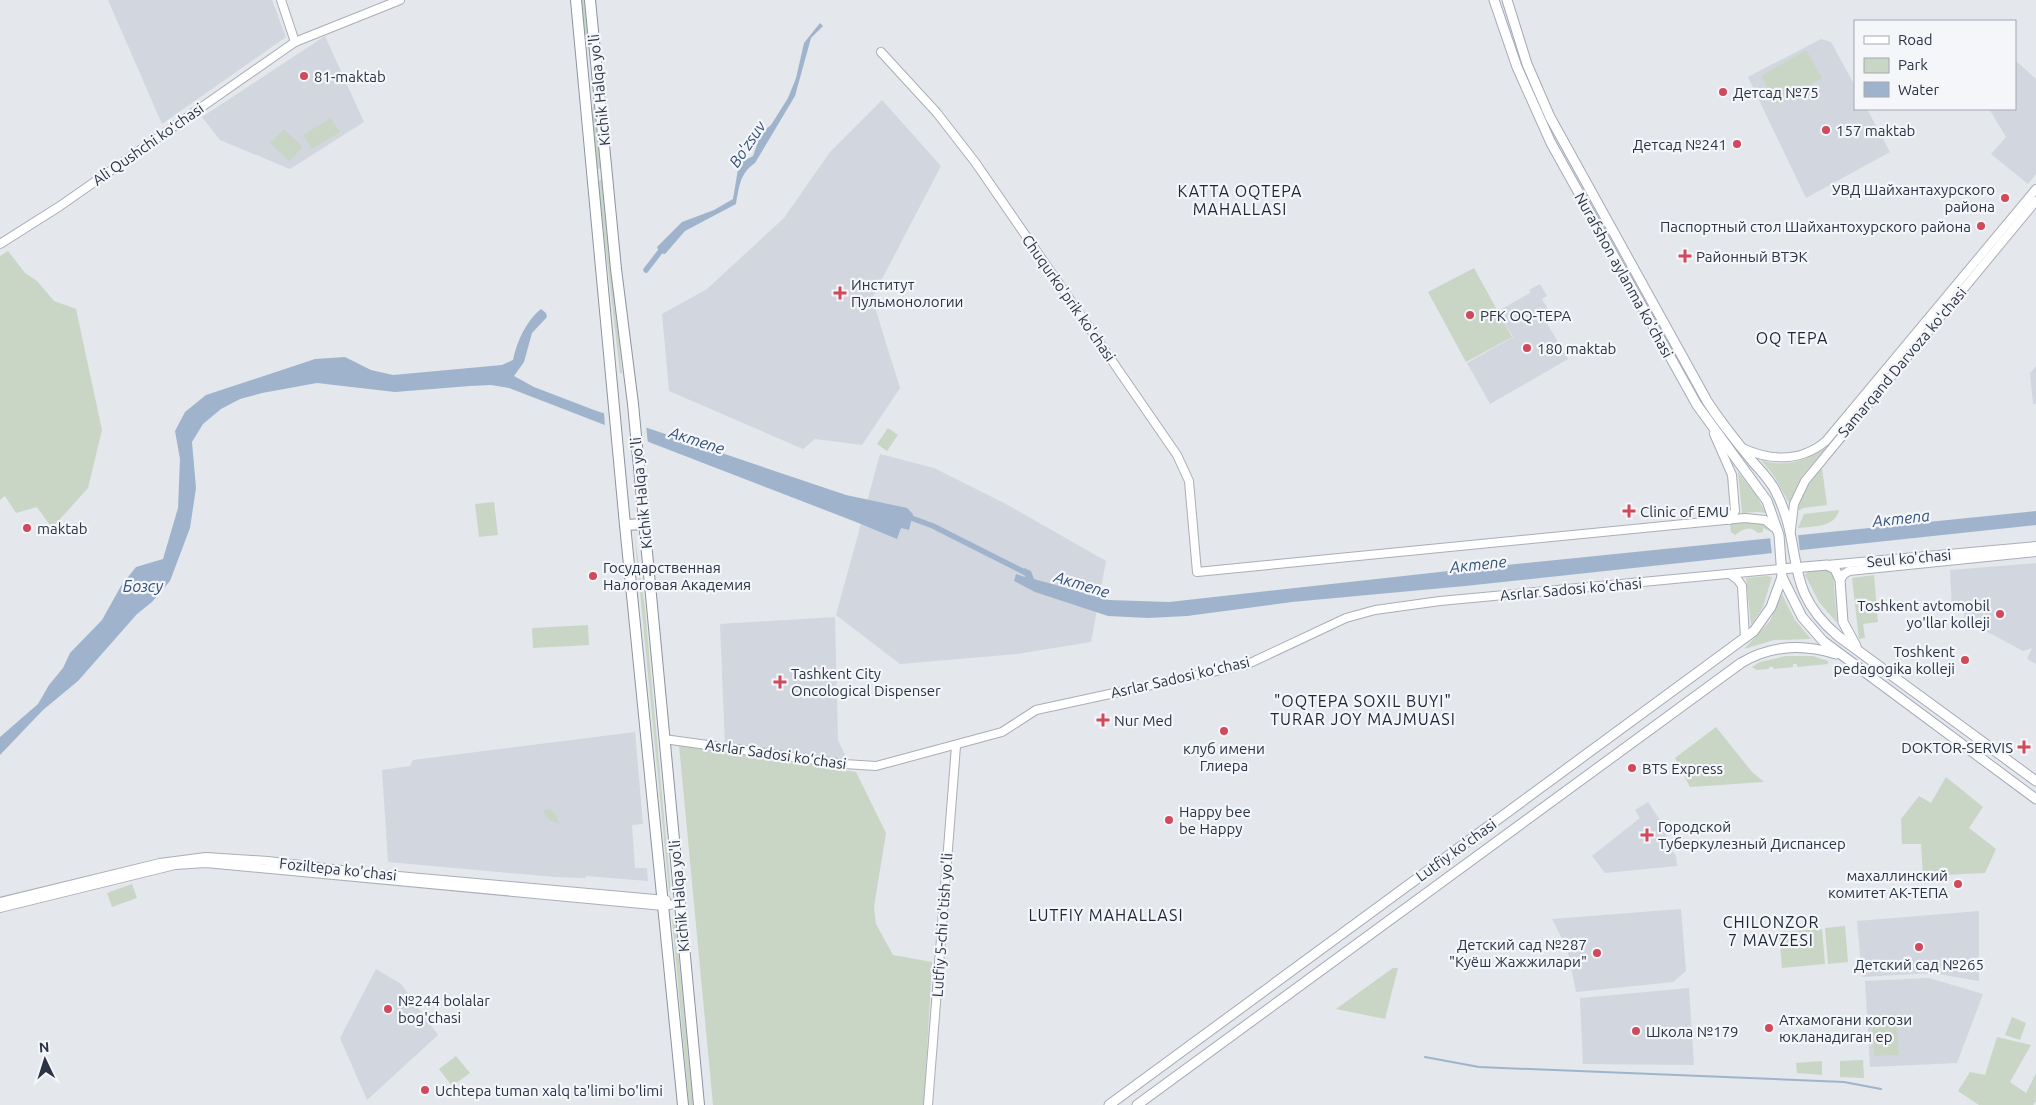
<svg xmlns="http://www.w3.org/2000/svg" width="2036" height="1105" font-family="Ubuntu,sans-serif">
<rect width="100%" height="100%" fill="#e4e7ec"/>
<g fill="#d2d6de">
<path d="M 108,0 L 272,0 L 286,37 L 162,124 Z"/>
<path d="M 325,36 L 364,122 L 290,169 L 220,140 L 202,117 Z"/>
<path d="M 1821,39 L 1831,42 L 1855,86 L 1855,109 L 1867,109 L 1890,152 L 1806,198 L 1748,77 Z"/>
<path d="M 2015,60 L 2036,79 L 2036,174 L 2028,184 L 1991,154 L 2006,137 L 1989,109 L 2015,109 Z"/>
<path d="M 882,100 L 941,166 L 872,298 L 900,388 L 862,445 L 815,439 L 803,449 L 669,391 L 662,314 L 707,289 L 784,218 L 830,152 Z"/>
<path d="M 1540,284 L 1547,296 L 1542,299 L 1549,311 L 1542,315 L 1568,359 L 1490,404 L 1467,363 L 1513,337 L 1498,311 L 1530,293 L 1529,290 Z"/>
<path d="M 2036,366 L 2036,404 L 2033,404 L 2030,373 Z"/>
<path d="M 880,454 L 934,468 L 1006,504 L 1106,561 L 1091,642 L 1017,654 L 900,664 L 836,615 Z"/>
<path d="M 2036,563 L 2036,664 L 2027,659 L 2032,648 L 2023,651 L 1965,620 L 1963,608 L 1952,609 L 1950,570 Z"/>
<path d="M 835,617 L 838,740 L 845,755 L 844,764 L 725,746 L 720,624 Z"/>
<path d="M 635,732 L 643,824 L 632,825 L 635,868 L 647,868 L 648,881 L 586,876 L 586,878 L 555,877 L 388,862 L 382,770 L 410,766 L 413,760 Z"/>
<path d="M 1648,802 L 1664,826 L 1670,848 L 1676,856 L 1677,866 L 1605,873 L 1592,856 L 1640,818 L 1635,810 Z"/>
<path d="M 1681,909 L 1686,971 L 1673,982 L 1576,992 L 1567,948 L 1552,919 Z"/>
<path d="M 1979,911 L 1979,981 L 1933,973 L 1862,977 L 1857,921 Z"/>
<path d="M 376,969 L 401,984 L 438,1035 L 367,1100 L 340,1038 Z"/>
<path d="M 1929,978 L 1983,994 L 1957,1063 L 1870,1067 L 1865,981 Z"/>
<path d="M 1689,988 L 1694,1065 L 1583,1064 L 1580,998 Z"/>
</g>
<g fill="#c9d6c5">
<path d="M 579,0 L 585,0 L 591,58 L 581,23 Z"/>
<path d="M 1806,50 L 1822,78 L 1777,104 L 1761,76 Z"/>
<path d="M 595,101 L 602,168 L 597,169 L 590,117 Z"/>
<path d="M 331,118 L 340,132 L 312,149 L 303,135 Z"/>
<path d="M 284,129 L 303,147 L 289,161 L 270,143 Z"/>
<path d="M 602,179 L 604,181 L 622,373 L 620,373 L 598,182 Z"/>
<path d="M 8,251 L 25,273 L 37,281 L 54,301 L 76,309 L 102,430 L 88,488 L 52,528 L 37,507 L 16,513 L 5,496 L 0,500 L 0,256 Z"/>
<path d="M 1474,268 L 1512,337 L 1466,362 L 1428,292 Z"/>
<path d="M 888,428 L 898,435 L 887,451 L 877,444 Z"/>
<path d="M 1827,447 L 1802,476 L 1789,503 L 1774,476 L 1761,460 C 1784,468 1807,461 1827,447 Z"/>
<path d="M 1822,468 L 1827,505 L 1804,508 L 1797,511 L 1806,488 Z"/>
<path d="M 1738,472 L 1756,495 L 1766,513 L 1759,512 L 1742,513 Z"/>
<path d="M 494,502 L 498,535 L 479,537 L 475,504 Z"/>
<path d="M 1839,510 C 1835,528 1813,526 1798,528 L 1804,514 Z"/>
<path d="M 1761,521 L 1772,532 L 1763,528 L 1763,532 L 1758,533 C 1749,525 1744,529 1735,535 L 1731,532 L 1730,524 Z"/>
<path d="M 634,530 L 645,609 L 671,892 L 669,891 Z"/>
<path d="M 1828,569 L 1833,573 L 1837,623 L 1819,602 L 1805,575 L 1808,571 Z"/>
<path d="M 1874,575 L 1878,622 L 1863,624 L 1865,638 L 1859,639 L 1852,578 Z"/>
<path d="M 1767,576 L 1772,577 L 1763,607 L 1751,625 L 1746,578 Z"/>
<path d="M 1782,594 L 1795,620 L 1811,639 L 1774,640 L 1744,649 L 1770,621 Z"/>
<path d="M 588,625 L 589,645 L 533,648 L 532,628 Z"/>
<path d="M 1786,656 L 1813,656 L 1828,661 L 1828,664 L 1797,667 L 1797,664 L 1793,664 L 1793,667 L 1774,669 L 1773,667 L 1769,667 L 1769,669 L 1757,670 L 1752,667 L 1760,662 Z"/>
<path d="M 1716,727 L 1752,772 L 1764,782 L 1690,787 L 1675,758 Z"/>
<path d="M 679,745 L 856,772 L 886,833 L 874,907 L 876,924 L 893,955 L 932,962 L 924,1105 L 713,1105 Z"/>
<path d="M 1946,777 L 1983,807 L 1969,828 L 1996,849 L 1985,873 L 1923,876 L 1921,844 L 1902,844 L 1901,819 L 1919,796 L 1931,803 Z"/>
<path d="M 548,809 L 555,813 L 560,824 L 549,820 L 543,811 Z"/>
<path d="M 132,884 L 137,898 L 112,907 L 107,893 Z"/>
<path d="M 675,918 L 693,1105 L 689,1105 L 672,919 Z"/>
<path d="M 1845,926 L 1848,962 L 1828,964 L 1825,928 Z"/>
<path d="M 1822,929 L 1825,964 L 1782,968 L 1779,932 Z"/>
<path d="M 1393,968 L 1398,968 L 1385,1019 L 1336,1009 Z"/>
<path d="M 1896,1014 L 1899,1055 L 1874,1056 L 1872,1015 Z"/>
<path d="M 2012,1017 L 2026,1023 L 2020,1040 L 2005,1035 Z"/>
<path d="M 1997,1037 L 2031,1045 L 2010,1082 L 2026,1093 L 2036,1073 L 2036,1101 L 2033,1105 L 1979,1105 L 1958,1091 L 1970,1072 L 1985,1075 Z"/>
<path d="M 456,1056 L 470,1073 L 452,1086 L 439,1069 Z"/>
<path d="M 1863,1060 L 1864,1078 L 1840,1077 L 1840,1061 Z"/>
<path d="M 1822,1061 L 1822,1075 L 1797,1073 L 1796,1063 Z"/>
</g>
<g fill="#9fb4cc">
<path d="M 820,23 L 823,26 L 811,38 L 795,96 L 755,163 C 740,173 739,187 736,204 L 685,231 L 665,254 L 660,253 L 657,247 L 682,222 L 714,210 L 733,199 L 739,163 L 753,156 L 761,133 L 771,125 L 788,98 L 796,78 L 804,43 Z"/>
<path d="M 541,309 L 546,313 L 547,317 L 532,333 L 524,362 L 514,376 L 534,387 L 594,410 L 846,495 L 907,508 L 913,514 L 909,530 L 901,528 L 897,539 L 856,522 L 509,388 L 491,385 L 470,386 L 395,392 L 317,383 L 262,393 L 240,399 L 221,409 L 203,424 L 192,442 L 196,488 L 190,528 L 170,581 L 152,602 L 137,614 L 78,681 L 43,710 L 0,755 L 0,737 L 38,704 L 49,685 L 63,668 L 70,653 L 102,620 L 121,586 L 136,567 L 163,559 L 178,508 L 180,459 L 175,431 L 185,412 L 206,395 L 315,359 L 345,357 L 371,370 L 393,375 L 502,365 L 513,360 C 517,341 526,321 541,309 Z"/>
<path d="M 2036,511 L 2036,525 L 1465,586 L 1292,602 L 1187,616 L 1148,618 L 1108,616 L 1035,592 L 1014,581 L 1016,574 L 1025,577 L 1026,574 L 1022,572 L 1024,568 L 1031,571 L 1034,579 L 1109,600 L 1169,602 L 1458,570 Z"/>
</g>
<g fill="#e4e7ec">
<path d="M 604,411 L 646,425 L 648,444 L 605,428 Z"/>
<path d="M 1798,534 L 1800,553 L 1772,555 L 1770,537 Z"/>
</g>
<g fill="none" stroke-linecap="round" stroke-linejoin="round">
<path stroke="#9fb4cc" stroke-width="2" d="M 1425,1057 L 1479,1067 L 1844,1082 L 1881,1089"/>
<g stroke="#9fb4cc" stroke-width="5.5">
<path d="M 646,270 L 663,248"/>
<path d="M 906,516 L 933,526 L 1028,574"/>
</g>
<g stroke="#a9aeb7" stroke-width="10">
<g id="secondary">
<path d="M 281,0 L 295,42"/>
<path d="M 881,52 L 937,113 L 975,162 L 1177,455 L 1189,481 L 1197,572 L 1745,518 L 1765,520 L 1777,530"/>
<path d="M 0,244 L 60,206 L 295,42 L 400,0"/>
<path d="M 1714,434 L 1732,475 L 1735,511 L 1729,520"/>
<path d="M 1742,448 C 1771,461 1801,462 1826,441 L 2036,189"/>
<path d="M 1791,530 L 1794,504 L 1805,481 L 2036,201"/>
<path d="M 1827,565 L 2036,546"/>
<path d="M 1730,574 L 1738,580 L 1742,586 L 1745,638"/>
<path d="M 1840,580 L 1844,574 L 1849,571 L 2036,552"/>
<path d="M 664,739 L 844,764 L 876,766 L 1002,732 L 1036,710 L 1248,664 L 1346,618 L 1375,610 L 1440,601 L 1781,569"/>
<path d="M 0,902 L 160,863 L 206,857 L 268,861 L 365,873 L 666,900"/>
<path d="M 0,908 L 175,865 L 206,863 L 663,906 L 680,903"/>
<path d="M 928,1105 L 956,746"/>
</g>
</g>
<g stroke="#a3abb8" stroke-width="11">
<g id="primary">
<path d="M 1494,0 L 1517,67 L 1551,143 L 1697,405 L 1767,501 L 1779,535 L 1782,577 L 1802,617 L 1823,641 L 2036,799"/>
<path d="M 1507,0 L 1527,64 L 1550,117 L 1707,401 C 1721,423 1737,442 1753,462 C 1761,471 1771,481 1776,492 C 1805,549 1781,588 1838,636 L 2036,781"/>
<path d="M 1781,569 L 1827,565 L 1835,569 L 1840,580 L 1843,622 L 1856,646"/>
<path d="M 1109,1105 L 1754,631 L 1771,607 L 1782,577"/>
<path d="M 1137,1105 L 1741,663 C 1771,645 1804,644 1836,654"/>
</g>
</g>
<g stroke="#8b94a3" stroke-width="12">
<g id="highway">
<path d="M 576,0 L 625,525 L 683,1105"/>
<path d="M 590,0 L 616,269 L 633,404 L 699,1105"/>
<path d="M 625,525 L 644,524"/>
</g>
</g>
<use href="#secondary" stroke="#fff" stroke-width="8"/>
<use href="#primary" stroke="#fff" stroke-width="9"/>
<use href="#highway" stroke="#fff" stroke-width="10"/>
</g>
<g fill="#d1495b" stroke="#f4f6f9" stroke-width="2">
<circle cx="304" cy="76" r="5"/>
<circle cx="1723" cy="92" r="5"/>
<circle cx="1826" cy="130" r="5"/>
<circle cx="1737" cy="144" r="5"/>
<circle cx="2005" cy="198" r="5"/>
<circle cx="1981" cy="226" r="5"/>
<path d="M1682.5 248.5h5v5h5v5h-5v5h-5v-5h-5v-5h5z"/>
<path d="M837.5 285.5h5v5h5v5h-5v5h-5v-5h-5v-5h5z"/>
<circle cx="1470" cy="315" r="5"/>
<circle cx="1527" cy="348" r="5"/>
<path d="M1626.5 503.5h5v5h5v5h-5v5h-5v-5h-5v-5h5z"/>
<circle cx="27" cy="528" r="5"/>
<circle cx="593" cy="576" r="5"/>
<circle cx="2000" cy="614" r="5"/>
<circle cx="1965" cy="660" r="5"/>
<path d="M777.5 674.5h5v5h5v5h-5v5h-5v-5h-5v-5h5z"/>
<path d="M1100.5 712.5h5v5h5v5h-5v5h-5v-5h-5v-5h5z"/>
<circle cx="1224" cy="731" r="5"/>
<path d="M2021.5 739.5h5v5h5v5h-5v5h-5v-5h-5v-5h5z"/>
<circle cx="1632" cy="768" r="5"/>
<circle cx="1169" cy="820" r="5"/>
<path d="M1644.5 827.5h5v5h5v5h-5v5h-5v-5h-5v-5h5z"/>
<circle cx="1958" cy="884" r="5"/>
<circle cx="1919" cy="947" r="5"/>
<circle cx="1597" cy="953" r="5"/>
<circle cx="388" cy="1009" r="5"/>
<circle cx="1769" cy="1028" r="5"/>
<circle cx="1636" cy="1031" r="5"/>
<circle cx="425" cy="1090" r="5"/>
</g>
<g text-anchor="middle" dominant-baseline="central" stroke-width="4.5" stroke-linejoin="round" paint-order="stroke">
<g font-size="15" fill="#2b3445" stroke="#f4f6f9" text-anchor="start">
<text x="314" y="76">81-maktab</text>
<text x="1733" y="92">Детсад №75</text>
<text x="1836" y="130">157 maktab</text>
<text x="1727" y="144" text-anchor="end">Детсад №241</text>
<text x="1995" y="189" text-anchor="end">УВД Шайхантахурского<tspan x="1995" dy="17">района</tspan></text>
<text x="1971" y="226" text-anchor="end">Паспортный стол Шайхантохурского района</text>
<text x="1696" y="256">Районный ВТЭК</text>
<text x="851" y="284">Институт<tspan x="851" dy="17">Пульмонологии</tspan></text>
<text x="1480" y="315">PFK OQ-TEPA</text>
<text x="1537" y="348">180 maktab</text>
<text x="1640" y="511">Clinic of EMU</text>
<text x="37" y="528">maktab</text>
<text x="603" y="567">Государственная<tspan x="603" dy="17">Налоговая Академия</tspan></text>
<text x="1990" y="605" text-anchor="end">Toshkent avtomobil<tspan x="1990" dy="17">yo'llar kolleji</tspan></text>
<text x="1955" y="651" text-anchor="end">Toshkent<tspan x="1955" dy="17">pedagogika kolleji</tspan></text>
<text x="791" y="673">Tashkent City<tspan x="791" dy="17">Oncological Dispenser</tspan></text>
<text x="1114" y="720">Nur Med</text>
<text x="2013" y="747" text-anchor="end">DOKTOR-SERVIS</text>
<text x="1224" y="748" text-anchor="middle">клуб имени<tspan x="1224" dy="17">Глиера</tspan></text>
<text x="1642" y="768">BTS Express</text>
<text x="1179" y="811">Happy bee<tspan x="1179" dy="17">be Happy</tspan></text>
<text x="1658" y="826">Городской<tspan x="1658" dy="17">Туберкулезный Диспансер</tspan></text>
<text x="1948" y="875" text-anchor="end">махаллинский<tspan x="1948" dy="17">комитет АК-ТЕПА</tspan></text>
<text x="1587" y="944" text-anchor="end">Детский сад №287<tspan x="1587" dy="17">"Куёш Жажжилари"</tspan></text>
<text x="1919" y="964" text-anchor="middle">Детский сад №265</text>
<text x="398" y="1000">№244 bolalar<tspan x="398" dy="17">bog'chasi</tspan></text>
<text x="1779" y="1019">Атхамогани когози<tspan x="1779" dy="17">юкланадиган ер</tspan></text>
<text x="1646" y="1031">Школа №179</text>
<text x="435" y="1090">Uchtepa tuman xalq ta'limi bo'limi</text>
</g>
<g font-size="15" fill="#2b3445" stroke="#f4f6f9">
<text transform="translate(599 90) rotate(-96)">Kichik Halqa yo'li</text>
<text transform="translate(148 144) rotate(-35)">Ali Qushchi koʻchasi</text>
<text transform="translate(1624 275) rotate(61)">Nurafshon aylanma ko'chasi</text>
<text transform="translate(1069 298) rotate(55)">Chuqurko'prik ko'chasi</text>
<text transform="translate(1902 362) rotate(-50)">Samarqand Darvoza koʻchasi</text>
<text transform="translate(641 493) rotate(-96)">Kichik Halqa yo'li</text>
<text transform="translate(1909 558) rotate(-5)">Seul ko'chasi</text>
<text transform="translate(1571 589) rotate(-5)">Asrlar Sadosi ko‘chasi</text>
<text transform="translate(1180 677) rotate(-13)">Asrlar Sadosi ko‘chasi</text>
<text transform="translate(776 754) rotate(8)">Asrlar Sadosi ko‘chasi</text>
<text transform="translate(1456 850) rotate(-36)">Lutfiy ko'chasi</text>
<text transform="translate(338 869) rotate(6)">Foziltepa ko'chasi</text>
<text transform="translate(679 896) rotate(-95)">Kichik Halqa yo'li</text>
<text transform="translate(942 925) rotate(-86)">Lutfiy 5-chi o'tish yo'li</text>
</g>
<g font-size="16" font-style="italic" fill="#34527a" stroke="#f4f6f9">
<text transform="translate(747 144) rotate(-56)">Bo'zsuv</text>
<text transform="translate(697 440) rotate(18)">Актепе</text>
<text transform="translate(1901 518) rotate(-6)">Актепа</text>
<text transform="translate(1478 564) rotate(-6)">Актепе</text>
<text transform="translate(1082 584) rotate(17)">Актепе</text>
<text x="143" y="586">Бозсу</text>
</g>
<g font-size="16" letter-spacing="1" fill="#1d2536" stroke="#f4f6f9">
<text x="1240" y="191">KATTA OQTEPA<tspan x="1240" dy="18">MAHALLASI</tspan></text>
<text x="1792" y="338">OQ TEPA</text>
<text x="1363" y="701">"OQTEPA SOXIL BUYI"<tspan x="1363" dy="18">TURAR JOY MAJMUASI</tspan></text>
<text x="1106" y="915">LUTFIY MAHALLASI</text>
<text x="1771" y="922">CHILONZOR<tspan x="1771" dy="18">7 MAVZESI</tspan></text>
</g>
</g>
<rect x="1854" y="20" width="162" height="90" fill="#f4f6f9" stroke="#a4a8b1"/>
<rect x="1864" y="36" width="25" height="8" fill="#ffffff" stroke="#a4a8b1"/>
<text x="1898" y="45" font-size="15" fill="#2b3445">Road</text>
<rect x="1864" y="58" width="25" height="15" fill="#c9d6c5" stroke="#a4a8b1"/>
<text x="1898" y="70" font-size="15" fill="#2b3445">Park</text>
<rect x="1864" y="82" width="25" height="15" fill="#9fb4cc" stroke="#a4a8b1"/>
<text x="1898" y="95" font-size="15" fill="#2b3445">Water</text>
<g transform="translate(45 1060) rotate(356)" stroke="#f4f6f9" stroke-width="4" paint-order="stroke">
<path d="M0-4L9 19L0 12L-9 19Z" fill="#2b3445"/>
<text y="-8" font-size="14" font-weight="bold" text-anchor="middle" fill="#2b3445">N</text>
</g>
</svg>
